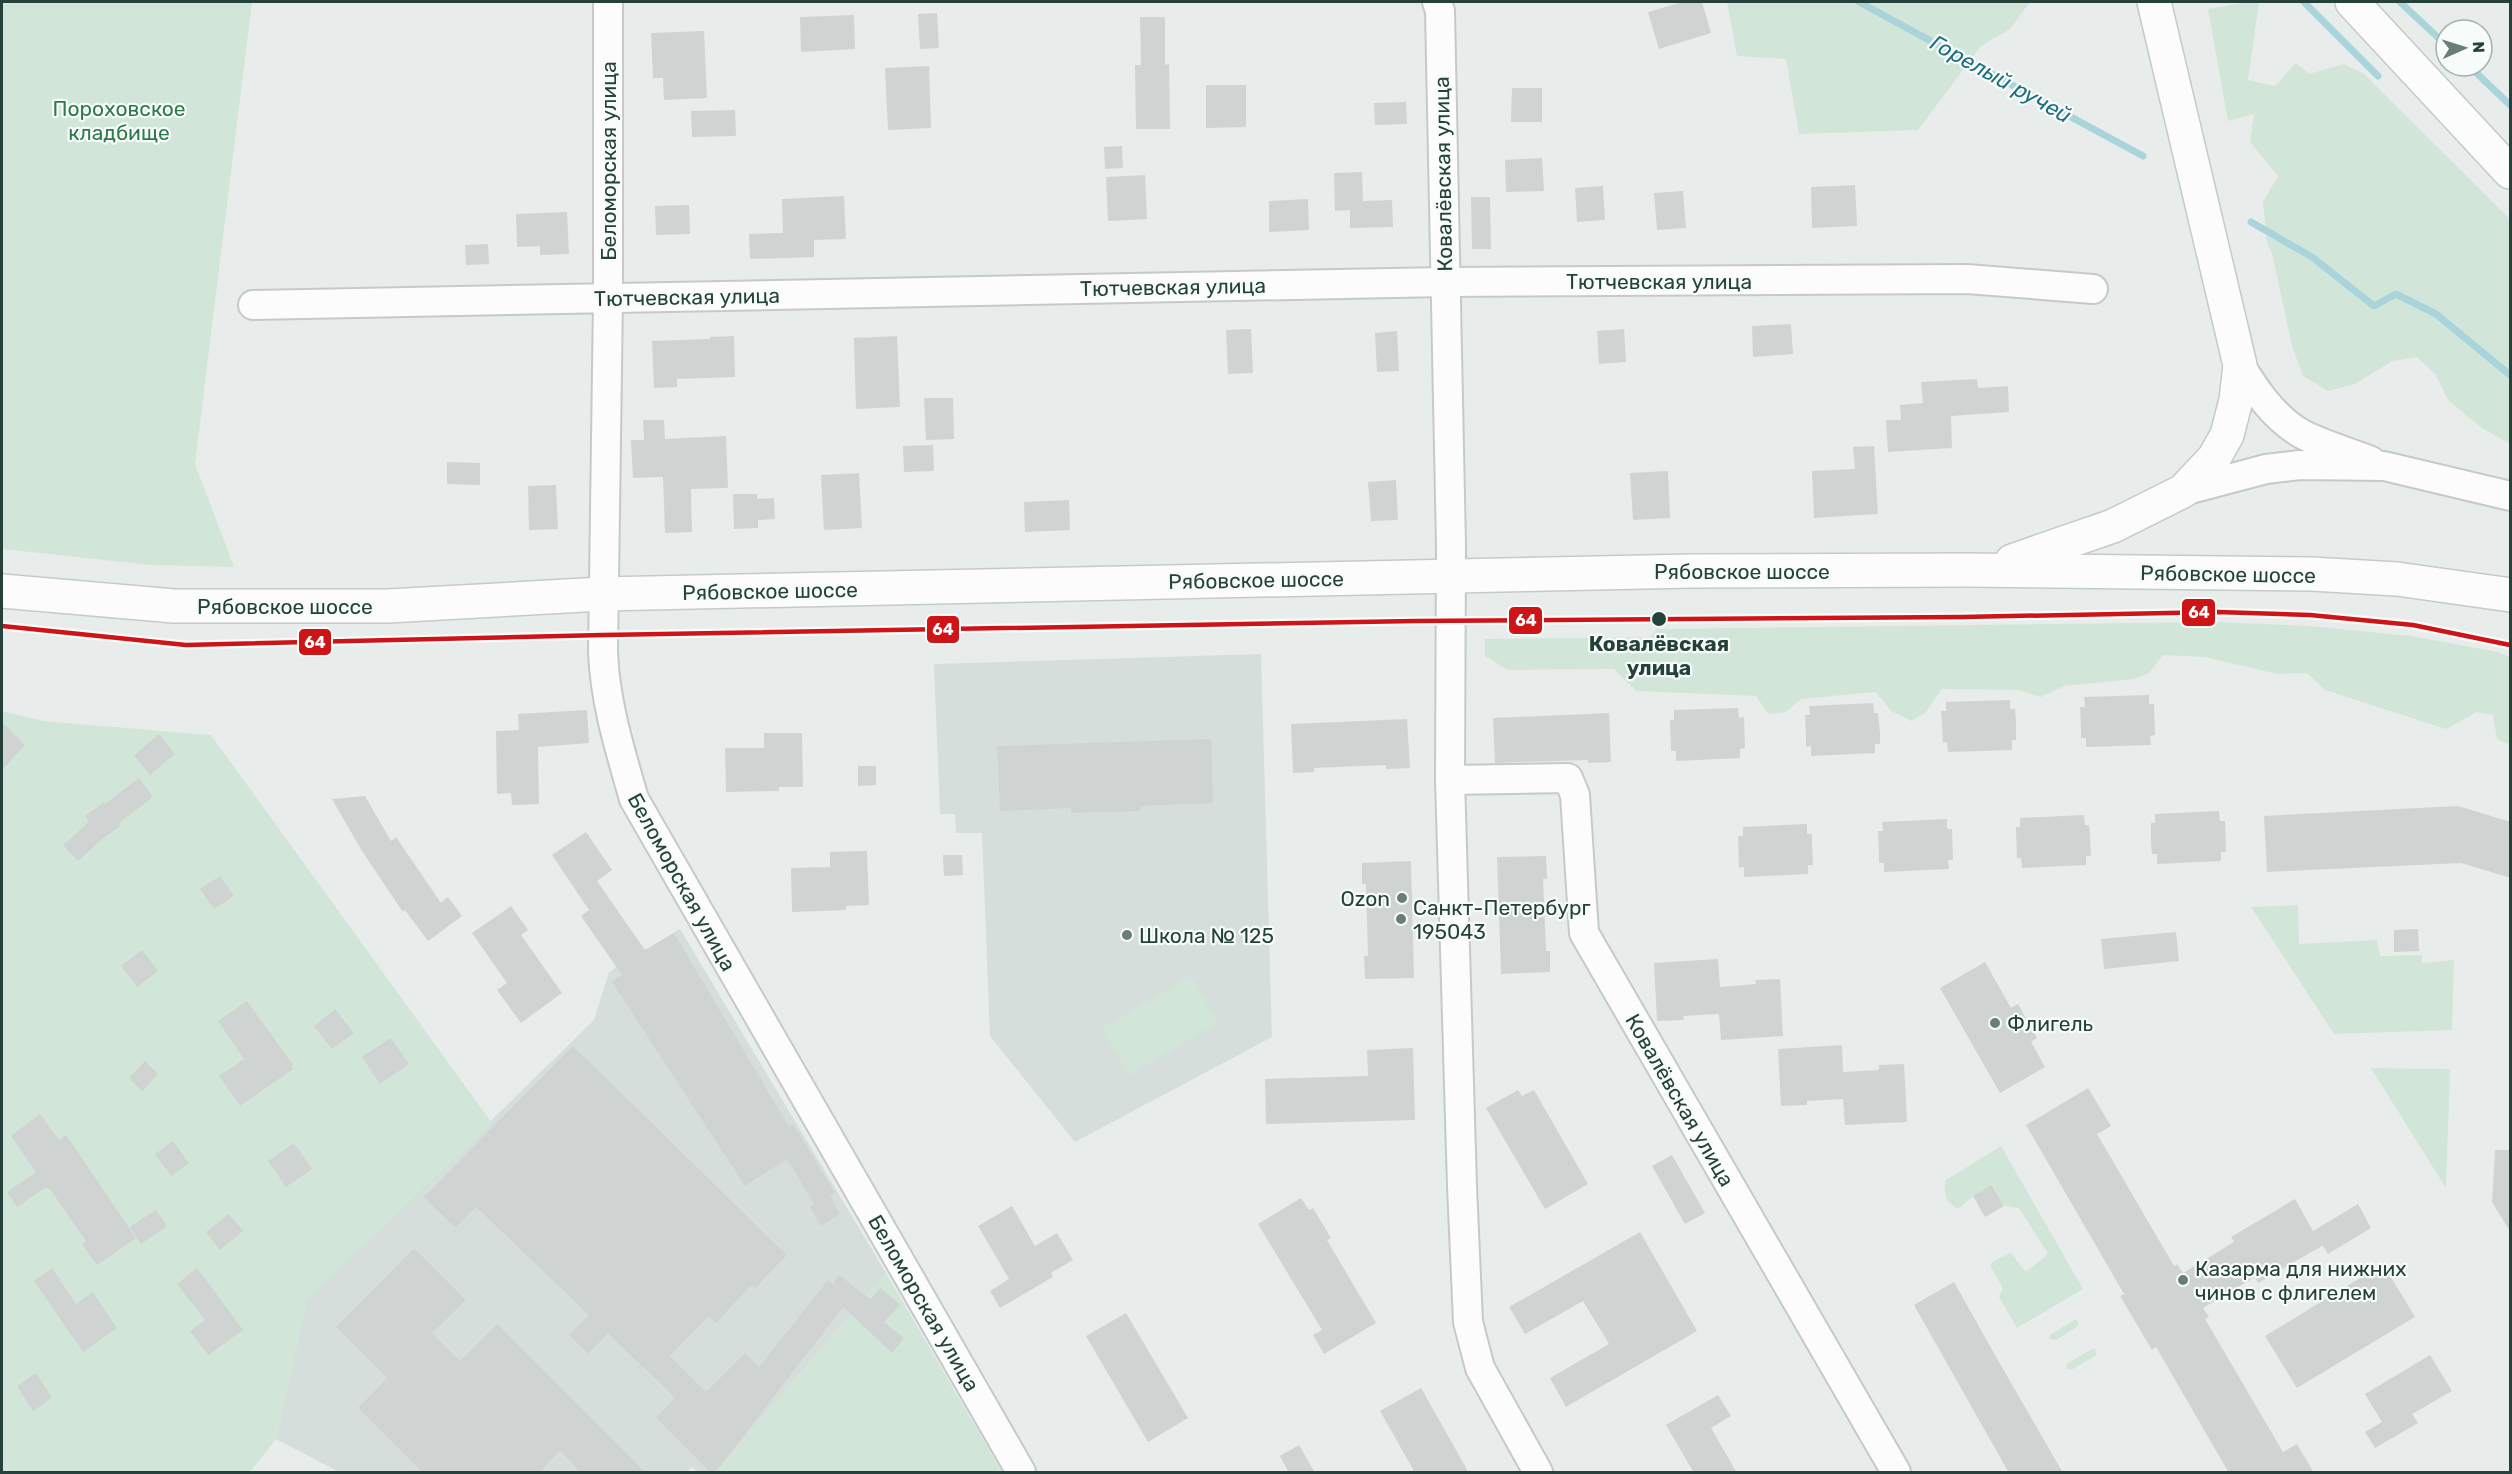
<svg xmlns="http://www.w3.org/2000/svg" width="2512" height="1474" font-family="Rubik,sans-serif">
<rect width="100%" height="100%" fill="#e8edeb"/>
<g fill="#d6dedb">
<path d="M 1261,654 L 1272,1037 L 1075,1142 L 990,1036 L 982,833 L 956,833 L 955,814 L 940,814 L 934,664 Z"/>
<path d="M 680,929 L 886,1273 L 716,1472 L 698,1472 L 692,1467 L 687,1472 L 339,1472 L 276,1439 L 307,1300 L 594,1020 L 609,972 Z"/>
</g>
<g fill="#d1e6d8">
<path d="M 2,2 L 252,2 L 195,464 L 234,567 L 151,565 L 2,549 Z"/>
<path d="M 1727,2 L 2030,2 L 2010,29 L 1981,46 L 1918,130 L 1799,134 L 1786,59 L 1737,56 Z"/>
<path d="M 2248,2 L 2259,2 L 2248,80 L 2275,86 L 2296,63 L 2309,74 L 2344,64 L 2363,73 L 2510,219 L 2510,444 L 2482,428 L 2448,400 L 2436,375 L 2417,357 L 2392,361 L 2355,384 L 2328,391 L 2303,376 L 2292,346 L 2272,253 L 2267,243 L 2263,202 L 2278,176 L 2250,142 L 2254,114 L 2228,121 L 2208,9 Z"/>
<path d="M 2217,622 L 2310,626 L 2411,636 L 2498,652 L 2510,657 L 2510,745 L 2497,739 L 2493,715 L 2477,712 L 2446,729 L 2325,690 L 2307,673 L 2277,674 L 2205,657 L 2163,655 L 2149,673 L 2134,679 L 2064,686 L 2041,697 L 2018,690 L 1942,689 L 1925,713 L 1911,721 L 1891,711 L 1876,692 L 1801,699 L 1786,712 L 1768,714 L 1756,696 L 1636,691 L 1614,669 L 1508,670 L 1485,656 L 1485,639 L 1650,637 L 1656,629 Z"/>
<path d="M 2,711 L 43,721 L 211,735 L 492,1123 L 307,1300 L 276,1439 L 250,1472 L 2,1472 Z"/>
<path d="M 2298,905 L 2299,944 L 2377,940 L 2380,956 L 2422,955 L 2422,963 L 2454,960 L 2452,1030 L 2334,1034 L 2251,907 Z"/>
<path d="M 1191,976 L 1218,1023 L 1129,1075 L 1102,1028 Z"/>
<path d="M 2371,1068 L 2450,1069 L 2446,1188 Z"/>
<path d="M 2001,1146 L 2083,1289 L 2017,1328 L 1999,1297 L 2003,1289 L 1990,1265 L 1993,1261 L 2011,1253 L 2026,1272 L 2048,1254 L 2019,1208 L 2004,1206 L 1993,1185 L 1973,1196 L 1958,1209 C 1946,1203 1942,1192 1946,1180 Z"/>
<path d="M 886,1273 L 1002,1472 L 716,1472 Z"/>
<path d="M 2076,1319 L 2079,1324 L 2077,1327 L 2056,1340 L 2049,1339 L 2051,1334 Z"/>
<path d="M 2094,1348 L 2097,1353 L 2095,1356 L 2073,1369 L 2066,1369 L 2068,1363 Z"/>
</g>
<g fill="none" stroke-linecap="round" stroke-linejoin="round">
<g stroke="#a9d4db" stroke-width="7">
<path d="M 1859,2 L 2143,156"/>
<path d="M 2304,2 L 2378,76"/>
<path d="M 2400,2 L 2446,45"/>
<path d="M 2469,66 L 2510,105"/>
<path d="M 2251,222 L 2312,257 L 2374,306 L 2396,294 L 2436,314 L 2510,375"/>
</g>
</g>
<g fill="#cfd4d2">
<path d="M 1683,2 L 1702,2 L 1711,33 L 1659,49 L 1648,12 Z"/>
<path d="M 937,13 L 939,48 L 920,49 L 918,14 Z"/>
<path d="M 854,15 L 855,49 L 801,52 L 800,17 Z"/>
<path d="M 1140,17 L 1165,17 L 1165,65 L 1169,64 L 1170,129 L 1136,129 L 1135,65 L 1141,65 Z"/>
<path d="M 704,31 L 707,98 L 664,100 L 663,78 L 653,78 L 651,33 Z"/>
<path d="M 929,66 L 931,128 L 888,130 L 885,68 Z"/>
<path d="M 1206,85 L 1246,85 L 1246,127 L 1206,128 Z"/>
<path d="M 1512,88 L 1542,88 L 1542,122 L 1511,122 Z"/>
<path d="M 1406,102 L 1407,124 L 1375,125 L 1374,103 Z"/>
<path d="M 735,110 L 736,136 L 692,137 L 691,111 Z"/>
<path d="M 1122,146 L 1123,168 L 1105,169 L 1104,147 Z"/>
<path d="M 1542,158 L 1544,191 L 1506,192 L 1505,160 Z"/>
<path d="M 1362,172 L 1363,201 L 1392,200 L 1393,227 L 1350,228 L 1350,210 L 1335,211 L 1334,173 Z"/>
<path d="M 1145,175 L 1147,219 L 1108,221 L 1106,177 Z"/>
<path d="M 1855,185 L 1857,226 L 1812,228 L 1811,187 Z"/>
<path d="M 1603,186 L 1605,220 L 1577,222 L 1575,188 Z"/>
<path d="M 1683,191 L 1686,228 L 1657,230 L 1654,193 Z"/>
<path d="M 844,196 L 846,239 L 814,240 L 814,257 L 750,259 L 749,234 L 783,233 L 782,199 Z"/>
<path d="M 1471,197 L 1490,197 L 1491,249 L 1472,249 Z"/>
<path d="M 1308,199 L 1309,230 L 1269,232 L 1269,201 Z"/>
<path d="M 689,205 L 690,234 L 656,235 L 655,206 Z"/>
<path d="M 567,212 L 569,254 L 540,255 L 540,246 L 517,247 L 516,214 Z"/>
<path d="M 488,244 L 489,264 L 466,265 L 465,245 Z"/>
<path d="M 1791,324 L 1793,354 L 1753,357 L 1752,326 Z"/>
<path d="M 1251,329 L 1253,373 L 1228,374 L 1226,330 Z"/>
<path d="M 1624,329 L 1626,362 L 1599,364 L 1597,331 Z"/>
<path d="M 1397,331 L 1399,371 L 1377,372 L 1375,333 Z"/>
<path d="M 734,336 L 735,377 L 677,379 L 677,387 L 654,388 L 652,341 L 710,339 L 710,337 Z"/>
<path d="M 897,336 L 900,407 L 856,409 L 854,338 Z"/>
<path d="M 1977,379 L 1978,388 L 2008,386 L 2009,412 L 1951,416 L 1952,448 L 1888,452 L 1886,420 L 1901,420 L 1900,405 L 1923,403 L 1921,382 Z"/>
<path d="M 924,398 L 953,398 L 954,439 L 926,440 Z"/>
<path d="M 643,420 L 664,420 L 665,439 L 726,436 L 728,488 L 691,489 L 692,532 L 665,533 L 663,477 L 633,478 L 631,440 L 644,440 Z"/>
<path d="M 933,445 L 934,471 L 904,472 L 903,446 Z"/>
<path d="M 1874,446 L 1878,514 L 1814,518 L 1812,471 L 1855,469 L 1853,447 Z"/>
<path d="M 447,462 L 480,463 L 480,485 L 447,484 Z"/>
<path d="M 1668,471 L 1670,518 L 1633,520 L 1630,473 Z"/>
<path d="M 859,473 L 862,528 L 824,530 L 821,475 Z"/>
<path d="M 1396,480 L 1398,520 L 1371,521 L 1368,482 Z"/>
<path d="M 556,485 L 558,529 L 529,530 L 528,486 Z"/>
<path d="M 733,494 L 757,494 L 757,499 L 774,498 L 775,519 L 758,520 L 758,528 L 734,529 Z"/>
<path d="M 1069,500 L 1070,530 L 1025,532 L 1024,502 Z"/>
<path d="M 2149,695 L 2149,704 L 2154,704 L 2155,735 L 2150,736 L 2151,745 L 2086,747 L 2086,738 L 2081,738 L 2081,728 L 2080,707 L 2085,707 L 2084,697 Z"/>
<path d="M 2010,700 L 2010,709 L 2015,709 L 2016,719 L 2016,740 L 2012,740 L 2012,750 L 1948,752 L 1947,742 L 1943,743 L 1942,722 L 1941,711 L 1946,711 L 1946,702 Z"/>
<path d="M 1873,703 L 1874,713 L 1878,713 L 1880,733 L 1880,744 L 1875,744 L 1875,753 L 1811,756 L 1811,746 L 1806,747 L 1806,736 L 1805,715 L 1810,715 L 1809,706 Z"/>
<path d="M 1738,708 L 1739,718 L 1744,717 L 1745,748 L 1740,749 L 1740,758 L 1676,761 L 1676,751 L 1671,751 L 1670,720 L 1674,720 L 1674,710 Z"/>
<path d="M 587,710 L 589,743 L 538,747 L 539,804 L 512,805 L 511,793 L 497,794 L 496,731 L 519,730 L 518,714 Z"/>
<path d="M 1609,713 L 1611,762 L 1588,763 L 1588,760 L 1495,763 L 1493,718 Z"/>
<path d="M 1407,719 L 1410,768 L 1386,769 L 1386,765 L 1314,768 L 1314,772 L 1293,773 L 1291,724 Z"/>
<path d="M 2,722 L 25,745 L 2,770 Z"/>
<path d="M 764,733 L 802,733 L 803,787 L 779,787 L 779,791 L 726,792 L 725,748 L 764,748 Z"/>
<path d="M 159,734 L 175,754 L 150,775 L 134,755 Z"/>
<path d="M 1211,739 L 1213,803 L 1140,806 L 1140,811 L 1071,813 L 1071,808 L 1000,811 L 997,746 Z"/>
<path d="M 858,766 L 876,766 L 876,785 L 858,786 Z"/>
<path d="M 139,778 L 153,797 L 119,823 L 120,826 L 101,840 L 78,861 L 63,845 L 89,822 L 85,816 L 104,802 L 105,804 Z"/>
<path d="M 365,796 L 391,841 L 396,837 L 441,903 L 448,897 L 462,916 L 428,941 L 405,910 L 403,912 L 362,851 L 332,799 Z"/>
<path d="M 2458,806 L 2511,822 L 2511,878 L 2461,863 L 2267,872 L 2264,816 Z"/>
<path d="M 2219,811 L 2220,821 L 2225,821 L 2226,852 L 2221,852 L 2221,861 L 2157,864 L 2157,854 L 2152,854 L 2151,844 L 2151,823 L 2155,823 L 2155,814 Z"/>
<path d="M 2084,815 L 2085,825 L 2089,825 L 2090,835 L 2091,856 L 2086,856 L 2086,865 L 2022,868 L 2021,858 L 2017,858 L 2016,827 L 2020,827 L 2020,818 Z"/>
<path d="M 1947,819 L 1947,829 L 1952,829 L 1953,860 L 1948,860 L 1949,869 L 1884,872 L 1884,863 L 1879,863 L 1879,852 L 1878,831 L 1883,831 L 1882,822 Z"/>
<path d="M 1807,824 L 1807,834 L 1812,834 L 1812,844 L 1813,865 L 1808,865 L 1808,874 L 1744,877 L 1744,867 L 1739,868 L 1738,836 L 1743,836 L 1743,827 Z"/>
<path d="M 586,832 L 612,870 L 597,881 L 645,950 L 674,933 L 789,1127 L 793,1124 L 835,1193 L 830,1196 L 840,1214 L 821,1226 L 810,1207 L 814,1204 L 787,1159 L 745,1186 L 612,982 L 622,975 L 581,916 L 589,910 L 552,855 Z"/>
<path d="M 867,851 L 869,905 L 846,906 L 846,910 L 792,912 L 791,868 L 830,867 L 830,852 Z"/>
<path d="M 943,855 L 962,855 L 963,875 L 944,876 Z"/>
<path d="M 1546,856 L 1547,879 L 1543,879 L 1546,951 L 1550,951 L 1550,972 L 1501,974 L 1497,857 Z"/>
<path d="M 1411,861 L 1414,978 L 1365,979 L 1364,956 L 1368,956 L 1366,884 L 1362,884 L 1362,863 Z"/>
<path d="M 220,876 L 234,896 L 214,909 L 200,889 Z"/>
<path d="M 511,906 L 528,930 L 521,935 L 562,993 L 521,1023 L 497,990 L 507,983 L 472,933 Z"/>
<path d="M 2418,929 L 2419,951 L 2394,952 L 2394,930 Z"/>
<path d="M 2176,932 L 2179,961 L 2104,969 L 2101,939 Z"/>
<path d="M 142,950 L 158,971 L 137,987 L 121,966 Z"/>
<path d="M 1718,959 L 1720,987 L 1756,984 L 1755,980 L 1780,979 L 1783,1036 L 1721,1040 L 1719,1014 L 1683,1016 L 1684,1020 L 1657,1021 L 1654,963 Z"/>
<path d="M 1985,962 L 2011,1008 L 2018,1004 L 2037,1038 L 2031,1042 L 2045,1067 L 2000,1093 L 1940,988 Z"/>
<path d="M 247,1001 L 293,1065 L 291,1066 L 293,1069 L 240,1106 L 219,1076 L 244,1059 L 218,1021 Z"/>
<path d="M 335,1009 L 354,1033 L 332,1049 L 314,1026 Z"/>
<path d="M 391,1038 L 409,1064 L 380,1084 L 362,1057 Z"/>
<path d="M 1842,1045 L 1843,1072 L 1879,1070 L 1879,1065 L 1904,1064 L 1907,1122 L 1845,1125 L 1843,1099 L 1807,1101 L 1807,1105 L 1781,1106 L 1778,1049 Z"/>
<path d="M 573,1046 L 787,1255 L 755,1288 L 751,1285 L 716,1323 L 709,1316 L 670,1356 L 706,1392 L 745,1353 L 759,1367 L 828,1280 L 833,1284 L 839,1275 L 870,1299 L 881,1288 L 900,1305 L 884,1322 L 904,1338 L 892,1353 L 843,1307 L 715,1473 L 711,1473 L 656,1418 L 675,1398 L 608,1333 L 588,1354 L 569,1335 L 589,1315 L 476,1207 L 456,1228 L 424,1197 Z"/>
<path d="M 1413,1048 L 1415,1120 L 1266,1124 L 1265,1079 L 1368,1076 L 1367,1050 Z"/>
<path d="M 145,1061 L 158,1074 L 142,1091 L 129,1078 Z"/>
<path d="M 2088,1088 L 2111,1126 L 2097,1134 L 2174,1266 L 2177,1264 L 2183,1273 L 2234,1242 L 2231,1237 L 2295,1199 L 2313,1231 L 2358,1204 L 2371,1228 L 2328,1254 L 2321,1243 L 2322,1246 L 2258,1283 L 2255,1277 L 2203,1308 L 2209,1317 L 2205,1319 L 2283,1452 L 2297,1444 L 2314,1473 L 2229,1473 L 2156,1347 L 2152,1350 L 2120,1296 L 2124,1294 L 2026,1125 Z"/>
<path d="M 1518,1090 L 1522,1096 L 1534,1090 L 1588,1184 L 1545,1209 L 1486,1108 Z"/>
<path d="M 40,1114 L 59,1140 L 66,1135 L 136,1238 L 97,1265 L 82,1244 L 86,1241 L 50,1189 L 46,1187 L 17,1207 L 7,1192 L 36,1172 L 11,1136 Z"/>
<path d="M 173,1141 L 189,1163 L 171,1176 L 155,1154 Z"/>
<path d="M 294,1143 L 312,1169 L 286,1187 L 268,1161 Z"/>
<path d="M 2495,1150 L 2511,1150 L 2511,1233 L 2492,1202 Z"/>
<path d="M 1672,1155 L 1705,1213 L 1685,1224 L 1652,1166 Z"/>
<path d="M 1992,1185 L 2004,1206 L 1985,1217 L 1973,1196 Z"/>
<path d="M 1301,1198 L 1309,1210 L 1313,1208 L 1331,1238 L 1327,1240 L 1376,1323 L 1324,1354 L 1313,1335 L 1322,1330 L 1258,1224 Z"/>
<path d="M 1012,1206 L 1035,1246 L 1057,1233 L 1073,1260 L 1051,1273 L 1053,1277 L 1000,1308 L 990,1291 L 1009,1279 L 978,1226 Z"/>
<path d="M 156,1210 L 167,1226 L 141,1244 L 130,1227 Z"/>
<path d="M 229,1214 L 243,1231 L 220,1250 L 206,1232 Z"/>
<path d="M 1640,1232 L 1697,1331 L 1566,1407 L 1550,1378 L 1609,1344 L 1583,1301 L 1525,1334 L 1509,1307 Z"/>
<path d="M 414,1248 L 466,1300 L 432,1333 L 460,1361 L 497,1324 L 646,1473 L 581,1473 L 560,1451 L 539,1473 L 423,1473 L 358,1408 L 387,1378 L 336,1327 Z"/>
<path d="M 2383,1264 L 2415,1317 L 2297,1388 L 2265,1336 Z"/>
<path d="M 52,1268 L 76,1304 L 93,1292 L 117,1328 L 83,1352 L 34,1281 Z"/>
<path d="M 197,1268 L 243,1330 L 208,1355 L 190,1331 L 205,1320 L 177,1284 Z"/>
<path d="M 1954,1282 L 1995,1355 L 2063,1473 L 2009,1473 L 1914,1305 Z"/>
<path d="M 1126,1313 L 1188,1418 L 1148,1442 L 1086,1336 Z"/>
<path d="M 2430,1355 L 2452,1391 L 2412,1414 L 2418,1423 L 2375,1448 L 2365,1432 L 2382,1422 L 2365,1394 Z"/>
<path d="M 36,1373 L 52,1398 L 33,1411 L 17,1386 Z"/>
<path d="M 1421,1388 L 1469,1473 L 1415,1473 L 1392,1432 L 1380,1411 Z"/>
<path d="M 1718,1395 L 1731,1416 L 1711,1428 L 1737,1473 L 1694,1473 L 1666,1425 Z"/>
<path d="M 1299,1445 L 1315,1473 L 1289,1473 L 1280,1456 Z"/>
</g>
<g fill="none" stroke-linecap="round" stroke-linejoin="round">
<g stroke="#c5cac8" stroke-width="32">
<g id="street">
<path d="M 608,2 L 608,298 L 603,652 C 605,703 620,750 634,799 L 1021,1472"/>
<path d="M 1437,2 L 1440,11 L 1451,546 L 1450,780 L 1568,778 L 1575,795 L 1584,933 L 1896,1472"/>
<path d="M 253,305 L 1445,282 L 1967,279 L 2093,289"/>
<path d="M 2240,365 C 2256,391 2274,418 2302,434 C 2323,445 2349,452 2371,461"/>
<path d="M 2183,491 L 2266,469 L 2300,465 L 2384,466 L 2510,496"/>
<path d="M 1450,780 L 1462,1186 L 1468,1322 L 1480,1368 L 1538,1472"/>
</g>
</g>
<g stroke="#c3cbc8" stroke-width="36">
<g id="secondary">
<path d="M 2352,2 L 2510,172"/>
<path d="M 2012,561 L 2113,526 L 2183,491 L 2214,458 L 2227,435 L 2236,400 L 2240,365 L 2154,2"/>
<path d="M 2,591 L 174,606 L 388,606 L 602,594 L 1692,571 L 1967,570 L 2312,574 L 2397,579 L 2510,595"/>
</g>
</g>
<use href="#street" stroke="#fcfcfc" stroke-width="28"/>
<use href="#secondary" stroke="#fcfcfc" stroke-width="33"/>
<g stroke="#f7fbf9" stroke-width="9">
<path id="tram-1" d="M 2,626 L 186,645 L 603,635 L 1416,621 L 1962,617 L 2218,612 L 2310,615 L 2413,625 L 2510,645"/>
</g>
<use href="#tram-1" stroke="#ce1417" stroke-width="4.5"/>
</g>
<circle fill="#24423a" stroke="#f7fbf9" stroke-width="2" cx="1659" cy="619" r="8"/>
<g fill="#697e78" stroke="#f7fbf9" stroke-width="2">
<circle cx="1402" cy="898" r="6"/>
<circle cx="1401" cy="919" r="6"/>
<circle cx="1127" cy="935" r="6"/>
<circle cx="1995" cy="1023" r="6"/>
<circle cx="2183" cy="1280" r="6"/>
</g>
<g text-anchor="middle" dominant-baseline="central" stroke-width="4.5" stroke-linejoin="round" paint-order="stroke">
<g font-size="21" fill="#2d7a4b" stroke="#f7fbf9">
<text x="119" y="108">Пороховское<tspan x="119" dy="24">кладбище</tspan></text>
</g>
<g font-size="21" fill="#24423a" stroke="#f7fbf9">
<text transform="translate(608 161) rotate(-90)">Беломорская улица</text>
<text transform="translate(1443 174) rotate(-91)">Ковалёвская улица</text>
<text x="1659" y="281">Тютчевская улица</text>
<text transform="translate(1173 287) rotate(-1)">Тютчевская улица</text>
<text transform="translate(687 297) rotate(-1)">Тютчевская улица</text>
<text x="1742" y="571">Рябовское шоссе</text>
<text transform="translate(2228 574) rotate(1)">Рябовское шоссе</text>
<text transform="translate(1256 580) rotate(-1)">Рябовское шоссе</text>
<text transform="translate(770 591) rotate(-1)">Рябовское шоссе</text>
<text x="285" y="606">Рябовское шоссе</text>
<text transform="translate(682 882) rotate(61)">Беломорская улица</text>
<text transform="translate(1680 1100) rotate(60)">Ковалёвская улица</text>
<text transform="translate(924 1303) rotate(60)">Беломорская улица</text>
</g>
<g font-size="21" font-weight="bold" fill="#24423a" stroke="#f7fbf9">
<text x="1659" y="643">Ковалёвская<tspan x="1659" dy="24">улица</tspan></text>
</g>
<g font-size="21" fill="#24423a" stroke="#f7fbf9" text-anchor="start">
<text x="1390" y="898" text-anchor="end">Ozon</text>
<text x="1413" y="907">Санкт-Петербург<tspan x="1413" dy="24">195043</tspan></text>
<text x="1139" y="935">Школа № 125</text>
<text x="2007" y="1023">Флигель</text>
<text x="2195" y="1268">Казарма для нижних<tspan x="2195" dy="24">чинов с флигелем</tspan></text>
</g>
<g font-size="22" font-style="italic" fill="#1c6f80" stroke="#f7fbf9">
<text transform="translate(2001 79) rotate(29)">Горелый ручей</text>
</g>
</g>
<g stroke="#f7fbf9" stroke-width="2">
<rect x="2181" y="598" width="35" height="29" rx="6" fill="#ce1417"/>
<rect x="1508" y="606" width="35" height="29" rx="6" fill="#ce1417"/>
<rect x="926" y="615" width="34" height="29" rx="6" fill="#ce1417"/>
<rect x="298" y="628" width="34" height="28" rx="6" fill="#ce1417"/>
</g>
<g font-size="16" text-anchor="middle" font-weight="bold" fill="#fff">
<text x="2199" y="618">64</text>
<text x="1526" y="626">64</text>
<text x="943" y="635">64</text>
<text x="315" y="648">64</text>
</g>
<rect width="2512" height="1474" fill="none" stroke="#24423a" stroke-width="6"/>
<g transform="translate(2464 48) rotate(87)"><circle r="28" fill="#f7fbf9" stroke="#a3b1ad" stroke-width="1.5"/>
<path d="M0-4.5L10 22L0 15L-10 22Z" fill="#697e78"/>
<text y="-9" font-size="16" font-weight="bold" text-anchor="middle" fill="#24423a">N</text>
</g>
</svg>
